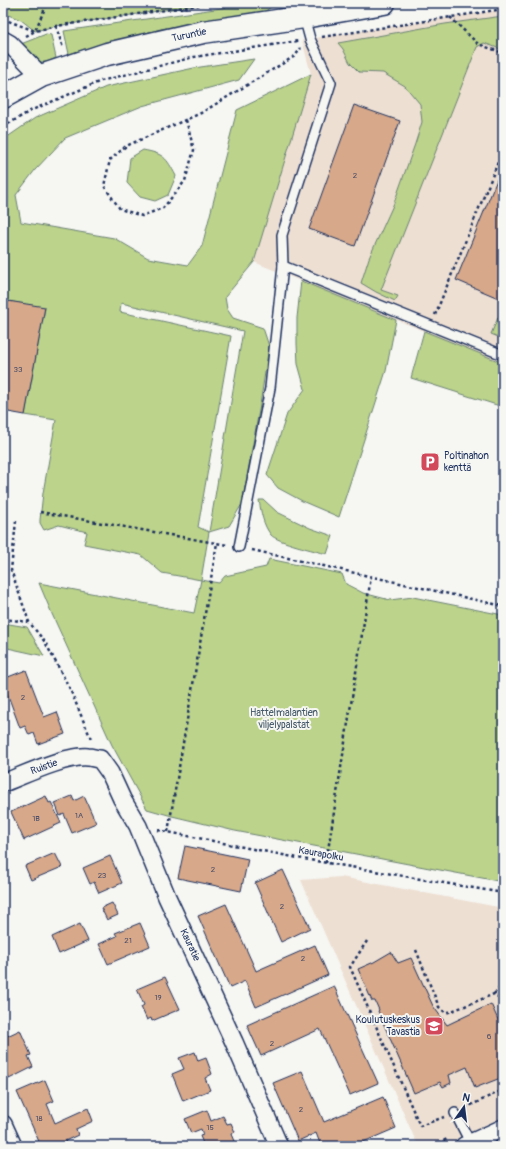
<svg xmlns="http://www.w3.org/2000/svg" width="506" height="1149" font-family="Pangolin,sans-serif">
<rect width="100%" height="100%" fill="#f6f6f2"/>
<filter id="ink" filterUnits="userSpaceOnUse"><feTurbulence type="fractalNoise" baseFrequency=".025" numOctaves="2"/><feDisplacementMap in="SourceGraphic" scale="8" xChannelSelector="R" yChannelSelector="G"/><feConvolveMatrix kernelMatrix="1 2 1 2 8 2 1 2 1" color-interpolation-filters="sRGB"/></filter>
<g filter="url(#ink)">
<g fill="#eddfd2">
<path d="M 503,9 L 503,363 L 254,262 L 311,74 L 302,40 Z"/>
<path d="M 341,877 L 503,908 L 503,1146 L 418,1146 L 301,880 Z"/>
</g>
<g fill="#bbd38a" stroke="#6b8174" fill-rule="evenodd">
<path d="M 3,3 L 213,3 L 56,26 L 35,31 L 21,20 L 3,13 Z"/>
<path d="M 256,3 L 272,3 L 271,7 L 264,12 L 161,29 L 69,54 L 64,31 Z"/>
<path d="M 503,16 L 503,50 L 484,43 L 477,47 L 381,290 L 398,296 L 395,301 L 376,292 L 361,283 L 369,258 L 394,203 L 415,144 L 422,122 L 420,104 L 405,86 L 383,73 L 359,72 L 350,63 L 343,49 L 338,43 L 445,24 Z"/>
<path d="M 46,34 L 51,35 L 56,58 L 47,62 L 40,62 L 19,48 L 21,44 Z"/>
<path d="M 254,59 L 239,80 L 142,106 L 65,138 L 35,170 L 16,195 L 21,222 L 114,238 L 148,258 L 188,265 L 202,246 L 237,110 L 311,74 L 254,262 L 225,297 L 227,309 L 233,318 L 263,328 L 269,346 L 260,405 L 242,504 L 229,526 L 209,532 L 201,580 L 219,583 L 225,576 L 266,567 L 269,559 L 342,574 L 346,584 L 363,593 L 390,600 L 413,597 L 503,615 L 503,882 L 235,831 L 172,816 L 147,809 L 112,745 L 52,614 L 39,583 L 194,613 L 201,580 L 162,573 L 141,555 L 84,544 L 87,532 L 59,525 L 44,530 L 40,523 L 40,520 L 43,493 L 56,420 L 25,415 L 45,308 L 8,301 L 3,298 L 3,140 L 35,118 L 106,87 L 194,68 ZM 121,303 L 243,331 L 209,532 L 198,527 L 231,336 L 120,312 Z"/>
<path d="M 143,150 C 164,154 166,157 176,176 L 168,195 L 155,201 L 140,197 L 127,183 L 130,158 Z"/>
<path d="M 301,281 L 396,320 L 386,371 L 339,517 L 304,502 L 278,488 L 267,475 L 287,414 L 305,389 L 298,364 L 297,344 L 297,318 Z"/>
<path d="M 503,306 L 503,339 L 491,334 Z"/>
<path d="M 424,331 L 503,363 L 503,407 L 411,378 Z"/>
<path d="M 259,500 L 264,500 L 277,512 L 310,528 L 333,536 L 327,554 C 316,551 277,542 271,535 C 263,525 261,512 259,500 Z"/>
<path d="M 3,623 L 27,627 L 44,656 L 3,647 Z"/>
</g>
<g fill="#d7a889" stroke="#1b2f5e">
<path d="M 354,105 L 400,121 L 355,246 L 309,229 Z"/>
<path d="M 503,165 L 503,300 L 456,280 Z"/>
<path d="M 8,301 L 45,307 L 25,415 L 3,411 L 3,327 Z"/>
<path d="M 3,519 L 7,519 L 3,542 Z"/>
<path d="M 26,670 L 44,717 L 57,712 L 65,734 L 38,744 L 34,733 L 29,735 L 25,726 L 20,728 L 3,682 L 3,679 Z"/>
<path d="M 46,796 L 49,803 L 51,802 L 61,823 L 24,840 L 11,812 Z"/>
<path d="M 72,796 L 74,801 L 84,796 L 96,823 L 72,833 L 64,814 L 60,816 L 55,803 Z"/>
<path d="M 185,846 L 248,859 L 241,891 L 178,878 Z"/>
<path d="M 55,853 L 62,867 L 31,880 L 25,866 Z"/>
<path d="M 110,856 L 122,883 L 99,893 L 94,882 L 90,884 L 83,868 Z"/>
<path d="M 283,870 L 310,928 L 281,942 L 255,883 Z"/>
<path d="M 112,903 L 118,915 L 107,920 L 101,908 Z"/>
<path d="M 226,904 L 256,971 L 315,945 L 328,975 L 256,1007 L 245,981 L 230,988 L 198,916 Z"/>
<path d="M 140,923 L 150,946 L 108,964 L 99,944 L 117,936 L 115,933 Z"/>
<path d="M 80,924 L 88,941 L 59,954 L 52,937 Z"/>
<path d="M 391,952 L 398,963 L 411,958 L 433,1006 L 447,1025 L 491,1004 L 503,1031 L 503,1077 L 475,1088 L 467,1067 L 449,1075 L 451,1083 L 443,1087 L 440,1082 L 414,1093 L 378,1011 L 379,1010 L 375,1001 L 372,1001 L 358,969 L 374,962 Z"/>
<path d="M 165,977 L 180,1009 L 152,1021 L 151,1018 L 147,1020 L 141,1007 L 144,1005 L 137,989 Z"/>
<path d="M 334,986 L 378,1083 L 350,1095 L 320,1029 L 261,1056 L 247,1025 Z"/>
<path d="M 20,1030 L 31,1055 L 28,1056 L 33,1067 L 9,1079 L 3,1066 L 3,1038 Z"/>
<path d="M 195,1052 L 198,1061 L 206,1058 L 212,1074 L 205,1078 L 210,1090 L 183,1101 L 172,1074 L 184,1069 L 179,1058 Z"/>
<path d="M 302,1071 L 324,1122 L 383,1097 L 396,1128 L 354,1146 L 321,1146 L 316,1133 L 298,1141 L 273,1083 Z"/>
<path d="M 45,1080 L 54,1101 L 47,1104 L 55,1123 L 88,1108 L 93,1121 L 76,1129 L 78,1135 L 65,1141 L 67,1146 L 41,1146 L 17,1092 Z"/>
<path d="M 207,1110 L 211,1121 L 223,1116 L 227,1124 L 231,1123 L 235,1132 L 231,1134 L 236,1146 L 204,1146 L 200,1136 L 203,1135 L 201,1129 L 191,1133 L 185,1119 Z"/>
</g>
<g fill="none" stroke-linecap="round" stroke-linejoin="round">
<g stroke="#1b2f5e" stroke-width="12">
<g id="service">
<path d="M 283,266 L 503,355"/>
<path d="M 239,547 L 270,388 L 283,266 L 282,235 L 331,83 L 310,39 L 304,17"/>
<path d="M 455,1113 L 472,1146"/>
</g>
</g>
<g stroke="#1b2f5e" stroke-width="20">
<g id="minor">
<path d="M 296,3 L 304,17"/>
<path d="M 3,40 L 10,44 L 41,76"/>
<path d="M 3,783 C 24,775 66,755 88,757 C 92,757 96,759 100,759 L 110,773 L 122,799 L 138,826 L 167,897 L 234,1042 L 279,1146"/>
<path d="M 3,1124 L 13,1146"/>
<path d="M 464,1146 L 503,1128"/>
</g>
</g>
<g stroke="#1b2f5e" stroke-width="25">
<path id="secondary" d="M 3,97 L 41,76 L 107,54 L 203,32 L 304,17 L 384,3"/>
</g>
<g stroke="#1b2f5e" stroke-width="2.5" stroke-dasharray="3 3" stroke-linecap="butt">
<path d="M 450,17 L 478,44 L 503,53"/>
<path d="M 3,19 L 35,31 L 46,6 L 49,3"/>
<path d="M 56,26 L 63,48"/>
<path d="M 26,36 L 35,31 L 56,26 L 213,3"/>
<path d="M 322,37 L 503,9"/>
<path d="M 4,116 L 9,124"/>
<path d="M 186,120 L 194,150 L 185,181 L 163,208 L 142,216 L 120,209 L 104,186 L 110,160 L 126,146 L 201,113 L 295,56 L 301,48"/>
<path d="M 3,127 L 32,110 L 101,81 L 194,57 L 298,41"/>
<path d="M 435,315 L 503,150"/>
<path d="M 40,512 L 227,545"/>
<path d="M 16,521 L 11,570 L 29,622"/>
<path d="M 252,550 L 503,606"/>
<path d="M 3,619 L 29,622 L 45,642 L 69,687 L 92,741"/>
<path d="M 158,830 L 298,858 L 503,893"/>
<path d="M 168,832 L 217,543"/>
<path d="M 326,863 L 371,577"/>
<path d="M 367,941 L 350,967 L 420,1126 L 444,1117"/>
<path d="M 416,950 L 439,1007 L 446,1013 L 465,1006 L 494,994 L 503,1001"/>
<path d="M 494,994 L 502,985 L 503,981"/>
<path d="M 465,1108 L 503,1090"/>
<path d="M 433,1146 L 449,1138"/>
</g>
<use href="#service" stroke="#f6f6f2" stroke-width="9"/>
<use href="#minor" stroke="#f6f6f2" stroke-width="17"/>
<use href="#secondary" stroke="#f6f6f2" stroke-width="22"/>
</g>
</g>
<defs>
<g id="parking-square" transform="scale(1)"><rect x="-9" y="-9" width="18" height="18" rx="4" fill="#d1495b" stroke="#f6f6f2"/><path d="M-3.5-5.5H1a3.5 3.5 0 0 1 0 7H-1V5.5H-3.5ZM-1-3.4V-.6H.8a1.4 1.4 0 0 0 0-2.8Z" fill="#fff"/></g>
<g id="school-square" transform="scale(1)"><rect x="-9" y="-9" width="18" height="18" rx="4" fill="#d1495b" stroke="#f6f6f2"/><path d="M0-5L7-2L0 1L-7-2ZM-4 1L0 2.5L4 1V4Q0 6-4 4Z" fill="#fff"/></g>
</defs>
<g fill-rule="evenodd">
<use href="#parking-square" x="430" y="462"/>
<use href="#school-square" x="434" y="1026"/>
</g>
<g text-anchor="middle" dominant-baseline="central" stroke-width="4" stroke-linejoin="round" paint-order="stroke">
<g font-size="8" fill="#4a4d69">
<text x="355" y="175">2</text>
<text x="18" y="369">33</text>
<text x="23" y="697">2</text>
<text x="79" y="815">1A</text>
<text x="36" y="818">1B</text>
<text x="213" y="869">2</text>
<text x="102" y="875">23</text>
<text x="282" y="906">2</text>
<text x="128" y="940">21</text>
<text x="303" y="958">2</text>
<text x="158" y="997">19</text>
<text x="489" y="1036">6</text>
<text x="272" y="1043">2</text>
<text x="301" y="1109">2</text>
<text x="39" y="1118">18</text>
<text x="210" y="1127">15</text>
</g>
<g font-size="10" fill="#1b2f5e" stroke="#f6f6f2">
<text transform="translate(189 35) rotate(-12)">Turuntie</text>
<text transform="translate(44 767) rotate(-20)">Ruistie</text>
<text transform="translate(321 854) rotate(10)">Kaurapolku</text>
<text transform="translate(190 945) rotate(65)">Kauratie</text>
</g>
<g font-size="10" fill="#1b2f5e" stroke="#f6f6f2" text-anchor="start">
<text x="444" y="456">Poltinahon<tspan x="444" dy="12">kenttä</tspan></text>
<text x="420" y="1020" text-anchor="end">Koulutuskeskus<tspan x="420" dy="12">Tavastia</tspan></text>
</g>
<g font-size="10" fill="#435869" stroke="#f6f6f2">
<text x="284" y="713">Hattelmalantien<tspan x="284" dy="12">viljelypalstat</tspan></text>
</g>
</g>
<rect width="506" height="1149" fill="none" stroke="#f6f6f2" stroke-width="16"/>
<rect x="8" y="8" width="490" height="1133" fill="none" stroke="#1b2f5e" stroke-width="1.5" filter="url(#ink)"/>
<g transform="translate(464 1107) rotate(14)" stroke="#f6f6f2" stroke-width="3" paint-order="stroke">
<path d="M0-3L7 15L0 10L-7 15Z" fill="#1b2f5e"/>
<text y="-6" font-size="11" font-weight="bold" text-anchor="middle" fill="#1b2f5e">N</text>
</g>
</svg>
